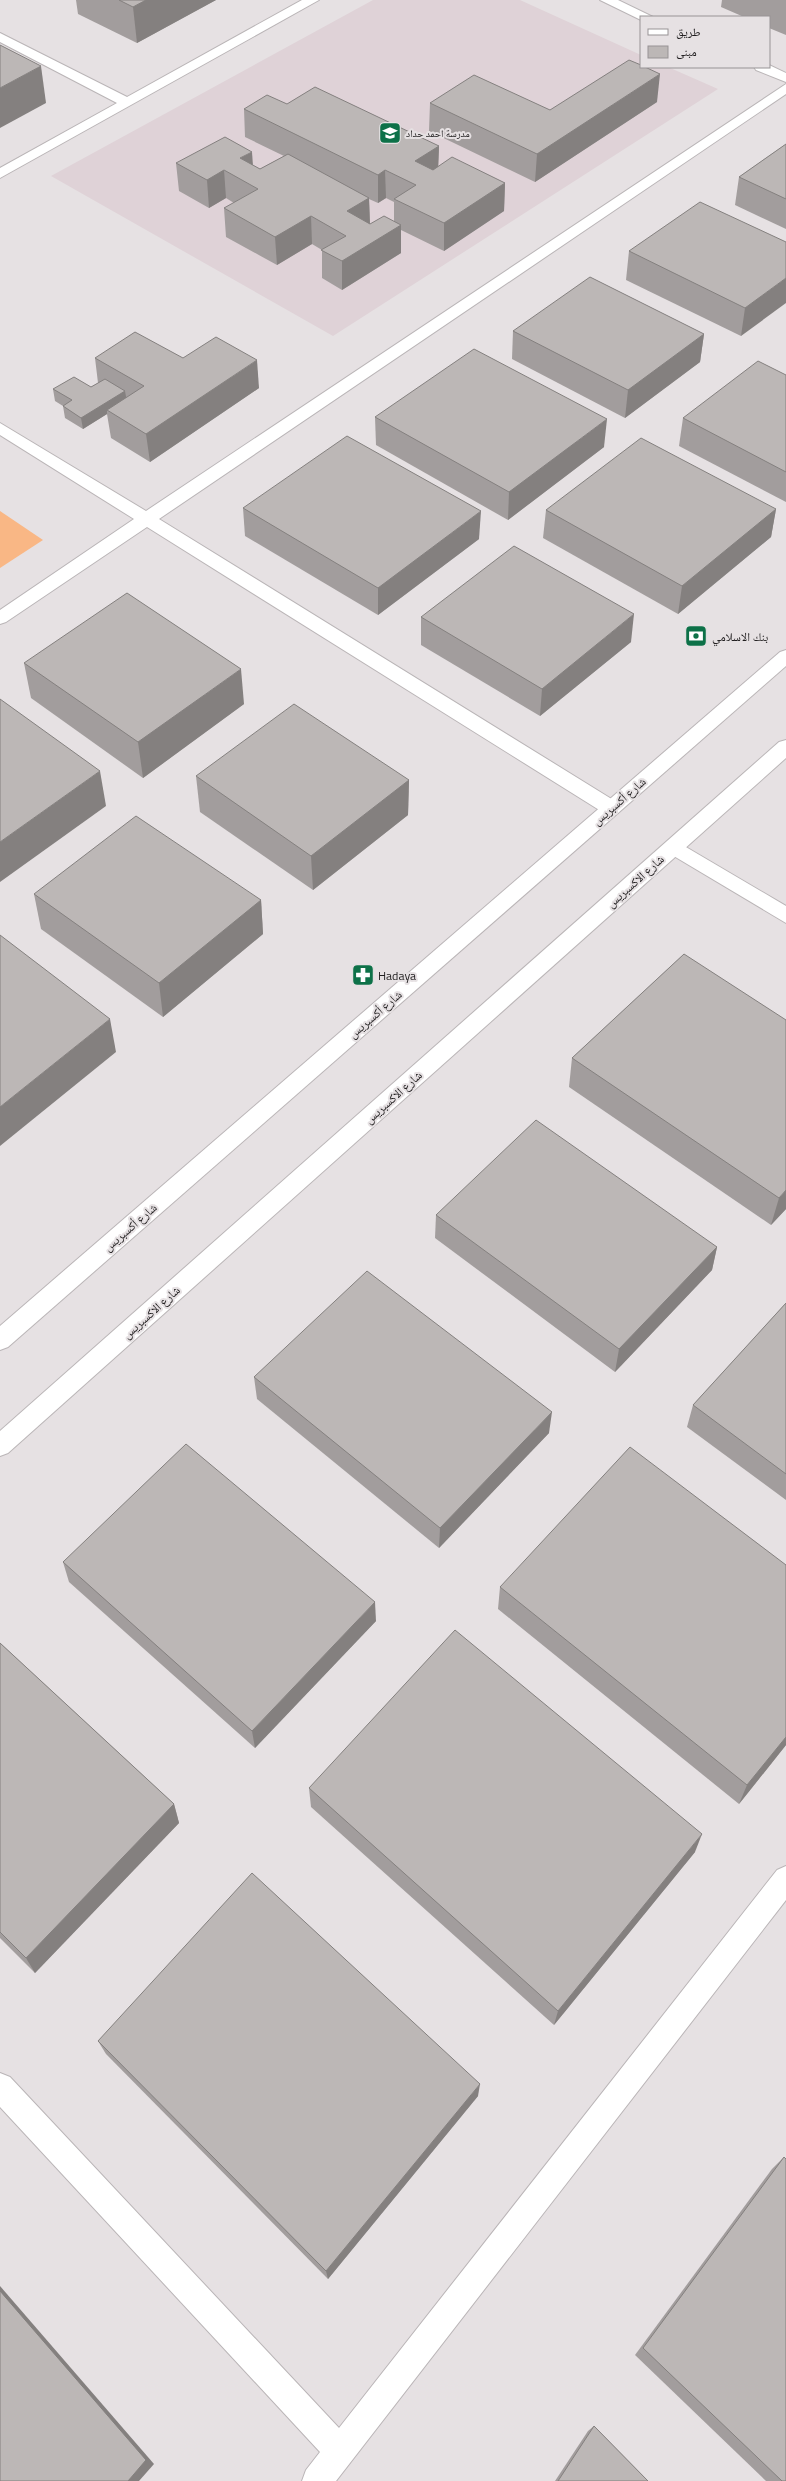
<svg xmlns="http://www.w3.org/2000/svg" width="786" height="2481" font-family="'Titillium Web','Noto Naskh Arabic',sans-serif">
<rect width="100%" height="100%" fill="#e6e1e3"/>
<path fill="#dfd2d7" d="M 373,0 L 520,0 L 641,55 L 641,67 L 668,67 L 718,89 L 333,336 L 51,176 Z"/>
<path fill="#f9b785" d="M 0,511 L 43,540 L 0,568 Z"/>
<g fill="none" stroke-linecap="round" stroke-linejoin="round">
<g stroke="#bab5b7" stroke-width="2">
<g id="minor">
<path d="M 302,0 L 319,0 L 0,178 L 0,168 L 117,103 L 0,42 L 0,33 L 127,97 Z"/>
<path d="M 600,0 L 618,0 L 653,17 L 641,17 L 641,20 Z"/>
<path d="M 769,65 L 786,73 L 786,82 L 756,70 L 754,67 Z"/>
<path d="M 786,84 L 786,94 L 159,519 L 618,803 L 621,808 L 618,813 L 611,815 L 604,813 L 147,527 L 6,622 L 0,624 L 0,610 L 134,519 L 0,435 L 0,423 L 146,511 Z"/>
<path d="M 674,840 L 786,906 L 786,923 L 667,852 L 664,847 L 667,842 Z"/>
<path d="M 786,1866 L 786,1900 L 336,2481 L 302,2481 L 306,2470 L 320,2452 L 0,2107 L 0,2073 L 10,2077 L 339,2428 L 777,1870 Z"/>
</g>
</g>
<g stroke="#bab5b7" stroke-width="2">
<g id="tertiary">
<path d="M 786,650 L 786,666 L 8,1347 L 0,1350 L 0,1326 L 780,652 Z"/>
<path d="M 786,740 L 786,758 L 8,1453 L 0,1456 L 0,1431 L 779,742 Z"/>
</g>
</g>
<use href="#minor" fill="#fff" fill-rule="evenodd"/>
<use href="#tertiary" fill="#fff" fill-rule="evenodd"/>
</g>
<g fill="#a29d9d" fill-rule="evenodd">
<path d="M 76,0 L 216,0 L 137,43 L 78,14 Z"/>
<path d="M 722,0 L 786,0 L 786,35 L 769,28 L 769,17 L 744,17 L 721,7 Z"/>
<path d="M 657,102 L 535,182 L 429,131 L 430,103 L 550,110 Z"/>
<path d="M 287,104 L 439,146 L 438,166 L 505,183 L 504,211 L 444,251 L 401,230 L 401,253 L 342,290 L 322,278 L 322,250 L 312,244 L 277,265 L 226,237 L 224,208 L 234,203 L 226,198 L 209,208 L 179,191 L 176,163 L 253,166 L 260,169 L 284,156 L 245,137 L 244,109 ZM 386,198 L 394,202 L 394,221 L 370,224 L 369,199 L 378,203 Z"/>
<path d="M 786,144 L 786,229 L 735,205 L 739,177 Z"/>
<path d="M 786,242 L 741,336 L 626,280 L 629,251 Z"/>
<path d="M 513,331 L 704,334 L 700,362 L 625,418 L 512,359 Z"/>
<path d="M 95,358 L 183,358 L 259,388 L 150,462 L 111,438 L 107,414 L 83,429 L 65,418 L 63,406 L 55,401 L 53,389 L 91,387 L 98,383 Z"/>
<path d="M 786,375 L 786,502 L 679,446 L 683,418 Z"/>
<path d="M 375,417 L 604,447 L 508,520 L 376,445 Z"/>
<path d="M 243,508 L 479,539 L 378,615 L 245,536 Z"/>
<path d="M 776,509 L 771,537 L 678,614 L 543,538 L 546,510 Z"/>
<path d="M 421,617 L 631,642 L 540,716 L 421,645 Z"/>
<path d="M 24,663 L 244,704 L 143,778 L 31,698 Z"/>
<path d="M 196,776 L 409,780 L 408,815 L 313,890 L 200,812 Z"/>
<path d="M 34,894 L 261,900 L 263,934 L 163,1017 L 41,929 Z"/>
<path d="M 684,954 L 786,1209 L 771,1225 L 569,1087 L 572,1058 Z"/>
<path d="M 436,1215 L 717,1247 L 712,1270 L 615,1372 L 435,1238 Z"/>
<path d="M 786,1303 L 786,1500 L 687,1427 L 693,1405 Z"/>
<path d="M 254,1377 L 549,1433 L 439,1548 L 257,1399 Z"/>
<path d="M 63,1562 L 376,1621 L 255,1748 L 69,1582 Z"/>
<path d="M 786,1565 L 786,1745 L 739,1804 L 498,1609 L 500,1587 Z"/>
<path d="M 0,1643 L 174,1804 L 179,1823 L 35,1973 L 0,1938 Z"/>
<path d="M 309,1788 L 695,1852 L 554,2025 L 311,1807 Z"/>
<path d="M 98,2041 L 478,2096 L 328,2279 L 106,2054 Z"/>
<path d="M 784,2157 L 786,2481 L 766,2481 L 635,2355 L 772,2169 Z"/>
<path d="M 594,2426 L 648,2481 L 555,2481 L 588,2431 Z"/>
</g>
<g fill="#84807f">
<path d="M 146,0 L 216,0 L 137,43 L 133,7 Z"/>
<path d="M 41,66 L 46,103 L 0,128 L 0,88 Z"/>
<path d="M 660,74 L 657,102 L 535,182 L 537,154 Z"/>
<path d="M 439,146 L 438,174 L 415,161 Z"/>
<path d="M 252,152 L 254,180 L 240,158 Z"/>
<path d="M 224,170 L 226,198 L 209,208 L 207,180 Z"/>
<path d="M 385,170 L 386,198 L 378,203 L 378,175 Z"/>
<path d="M 505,183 L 504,211 L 444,251 L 444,223 Z"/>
<path d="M 369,198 L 370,226 L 347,211 Z"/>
<path d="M 311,216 L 312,244 L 277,265 L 275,237 Z"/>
<path d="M 401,225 L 401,253 L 342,290 L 342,261 Z"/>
<path d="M 786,278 L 786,303 L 741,336 L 745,308 Z"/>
<path d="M 704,334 L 700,362 L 625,418 L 628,390 Z"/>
<path d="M 257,360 L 259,388 L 150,462 L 146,434 Z"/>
<path d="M 125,391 L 127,402 L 107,410 L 107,414 L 83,429 L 81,418 Z"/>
<path d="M 607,419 L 604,447 L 508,520 L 509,492 Z"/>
<path d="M 776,509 L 771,537 L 678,614 L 682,586 Z"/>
<path d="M 481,511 L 479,539 L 378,615 L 378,588 Z"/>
<path d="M 634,614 L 631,642 L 540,716 L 542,689 Z"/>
<path d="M 241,669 L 244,704 L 143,778 L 138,742 Z"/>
<path d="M 100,771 L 106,806 L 0,882 L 0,842 Z"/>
<path d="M 409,780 L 408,815 L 313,890 L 311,856 Z"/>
<path d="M 261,900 L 263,934 L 163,1017 L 159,983 Z"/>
<path d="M 110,1019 L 116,1052 L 0,1146 L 0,1107 Z"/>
<path d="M 786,1190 L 786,1209 L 771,1225 L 779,1198 Z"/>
<path d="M 717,1247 L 712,1270 L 615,1372 L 619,1349 Z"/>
<path d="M 552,1412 L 549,1433 L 439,1548 L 440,1528 Z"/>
<path d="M 375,1602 L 376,1621 L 255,1748 L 252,1731 Z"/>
<path d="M 786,1737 L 786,1745 L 739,1804 L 747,1785 Z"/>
<path d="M 174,1804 L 179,1823 L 35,1973 L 26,1958 Z"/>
<path d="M 702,1834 L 695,1852 L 554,2025 L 558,2011 Z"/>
<path d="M 480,2084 L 478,2096 L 328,2279 L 326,2271 Z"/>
<path d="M 0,2286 L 154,2464 L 139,2481 L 128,2481 L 0,2291 Z"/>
</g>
<g fill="#bcb7b6" stroke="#84807f">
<path d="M 119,0 L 146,0 L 133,7 Z"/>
<path d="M 0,45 L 41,66 L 0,88 Z"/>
<path d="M 629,60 L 641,65 L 641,67 L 645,67 L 660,74 L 537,154 L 430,103 L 474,75 L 550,110 Z"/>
<path d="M 315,87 L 439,146 L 415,161 L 433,170 L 452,157 L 505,183 L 444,223 L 394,199 L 416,185 L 385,170 L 378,175 L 244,109 L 267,95 L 287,104 Z"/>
<path d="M 225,137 L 252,152 L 240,158 L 260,169 L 288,154 L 369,198 L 347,211 L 370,224 L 384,216 L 401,225 L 342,261 L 321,250 L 346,236 L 311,216 L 275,237 L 224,208 L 258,189 L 224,170 L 207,180 L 176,163 Z"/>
<path d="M 786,144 L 786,199 L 739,177 Z"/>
<path d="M 700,202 L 786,242 L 786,278 L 745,308 L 629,251 Z"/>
<path d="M 590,277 L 704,334 L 628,390 L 513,331 Z"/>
<path d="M 135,332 L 183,358 L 216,337 L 257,360 L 146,434 L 107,410 L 144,386 L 95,358 Z"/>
<path d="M 474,349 L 607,419 L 509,492 L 375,417 Z"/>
<path d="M 758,361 L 786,375 L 786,472 L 683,418 Z"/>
<path d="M 74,377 L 91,387 L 105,379 L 125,391 L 81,418 L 63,406 L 72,400 L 53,389 Z"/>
<path d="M 347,436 L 481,511 L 378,588 L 243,508 Z"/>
<path d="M 641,438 L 776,509 L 682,586 L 546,510 Z"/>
<path d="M 514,546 L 634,614 L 542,689 L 421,617 Z"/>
<path d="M 127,593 L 241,669 L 138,742 L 24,663 Z"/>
<path d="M 0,699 L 100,771 L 0,842 Z"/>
<path d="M 294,704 L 409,780 L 311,856 L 196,776 Z"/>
<path d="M 136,816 L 261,900 L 159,983 L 34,894 Z"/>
<path d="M 0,935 L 110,1019 L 0,1107 Z"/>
<path d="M 684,954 L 786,1020 L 786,1190 L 779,1198 L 572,1058 Z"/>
<path d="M 536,1120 L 717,1247 L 619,1349 L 436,1215 Z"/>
<path d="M 367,1271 L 552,1412 L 440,1528 L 254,1377 Z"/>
<path d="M 786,1303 L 786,1474 L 693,1405 Z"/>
<path d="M 186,1444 L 375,1602 L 252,1731 L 63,1562 Z"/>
<path d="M 630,1447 L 786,1565 L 786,1737 L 747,1785 L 500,1587 Z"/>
<path d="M 455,1630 L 702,1834 L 558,2011 L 309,1788 Z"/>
<path d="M 0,1643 L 174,1804 L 26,1958 L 0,1932 Z"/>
<path d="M 252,1873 L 480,2084 L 326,2271 L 98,2041 Z"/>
<path d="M 784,2157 L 786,2159 L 786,2481 L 782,2481 L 643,2348 Z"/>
<path d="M 0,2291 L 146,2460 L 128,2481 L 0,2481 Z"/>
<path d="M 594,2426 L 648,2481 L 558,2481 Z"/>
</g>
<defs>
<g id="school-square" transform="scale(1.15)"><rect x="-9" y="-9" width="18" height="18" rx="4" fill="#0d7148" stroke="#e6e1e3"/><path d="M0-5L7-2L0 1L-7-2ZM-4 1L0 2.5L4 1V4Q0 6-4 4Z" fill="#fff"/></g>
<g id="bank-square" transform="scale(1.15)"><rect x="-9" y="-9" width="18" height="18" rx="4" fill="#0d7148" stroke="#e6e1e3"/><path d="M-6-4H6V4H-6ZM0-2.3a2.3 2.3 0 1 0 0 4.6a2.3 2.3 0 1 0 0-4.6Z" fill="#fff"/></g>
<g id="pharmacy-square" transform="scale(1.15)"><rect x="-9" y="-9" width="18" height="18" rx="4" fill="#0d7148" stroke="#e6e1e3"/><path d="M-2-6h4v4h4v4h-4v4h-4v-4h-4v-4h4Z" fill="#fff"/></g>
</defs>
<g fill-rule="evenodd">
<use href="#school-square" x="390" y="133"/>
<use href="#bank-square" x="696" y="636"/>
<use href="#pharmacy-square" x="363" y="975"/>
</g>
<g text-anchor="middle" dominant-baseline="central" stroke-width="4" stroke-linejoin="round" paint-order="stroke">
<g font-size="10" fill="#201e1f" stroke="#e6e1e3" text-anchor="start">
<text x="406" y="133">مدرسة احمد حداد</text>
</g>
<g font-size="12" fill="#201e1f" stroke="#e6e1e3" text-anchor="start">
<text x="712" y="636">بنك الاسلامي</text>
<text x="378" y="975">Hadaya</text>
</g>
<g font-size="12" fill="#201e1f" stroke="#e6e1e3">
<text transform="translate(619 801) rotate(-41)">شارع أكسبريس</text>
<text transform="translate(635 881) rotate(-42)">شارع الاكسبريس</text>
<text transform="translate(375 1014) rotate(-41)">شارع أكسبريس</text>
<text transform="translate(393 1097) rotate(-42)">شارع الاكسبريس</text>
<text transform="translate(130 1227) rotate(-41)">شارع أكسبريس</text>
<text transform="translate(151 1312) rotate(-42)">شارع الاكسبريس</text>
</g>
</g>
<rect x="640" y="16" width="130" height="52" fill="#e6e1e3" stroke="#979395"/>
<rect x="648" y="29" width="20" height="6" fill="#ffffff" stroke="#979395"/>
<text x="676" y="36" font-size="12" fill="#201e1f">طريق</text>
<rect x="648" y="46" width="20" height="12" fill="#bcb7b6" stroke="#979395"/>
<text x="676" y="56" font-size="12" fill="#201e1f">مبنى</text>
</svg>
